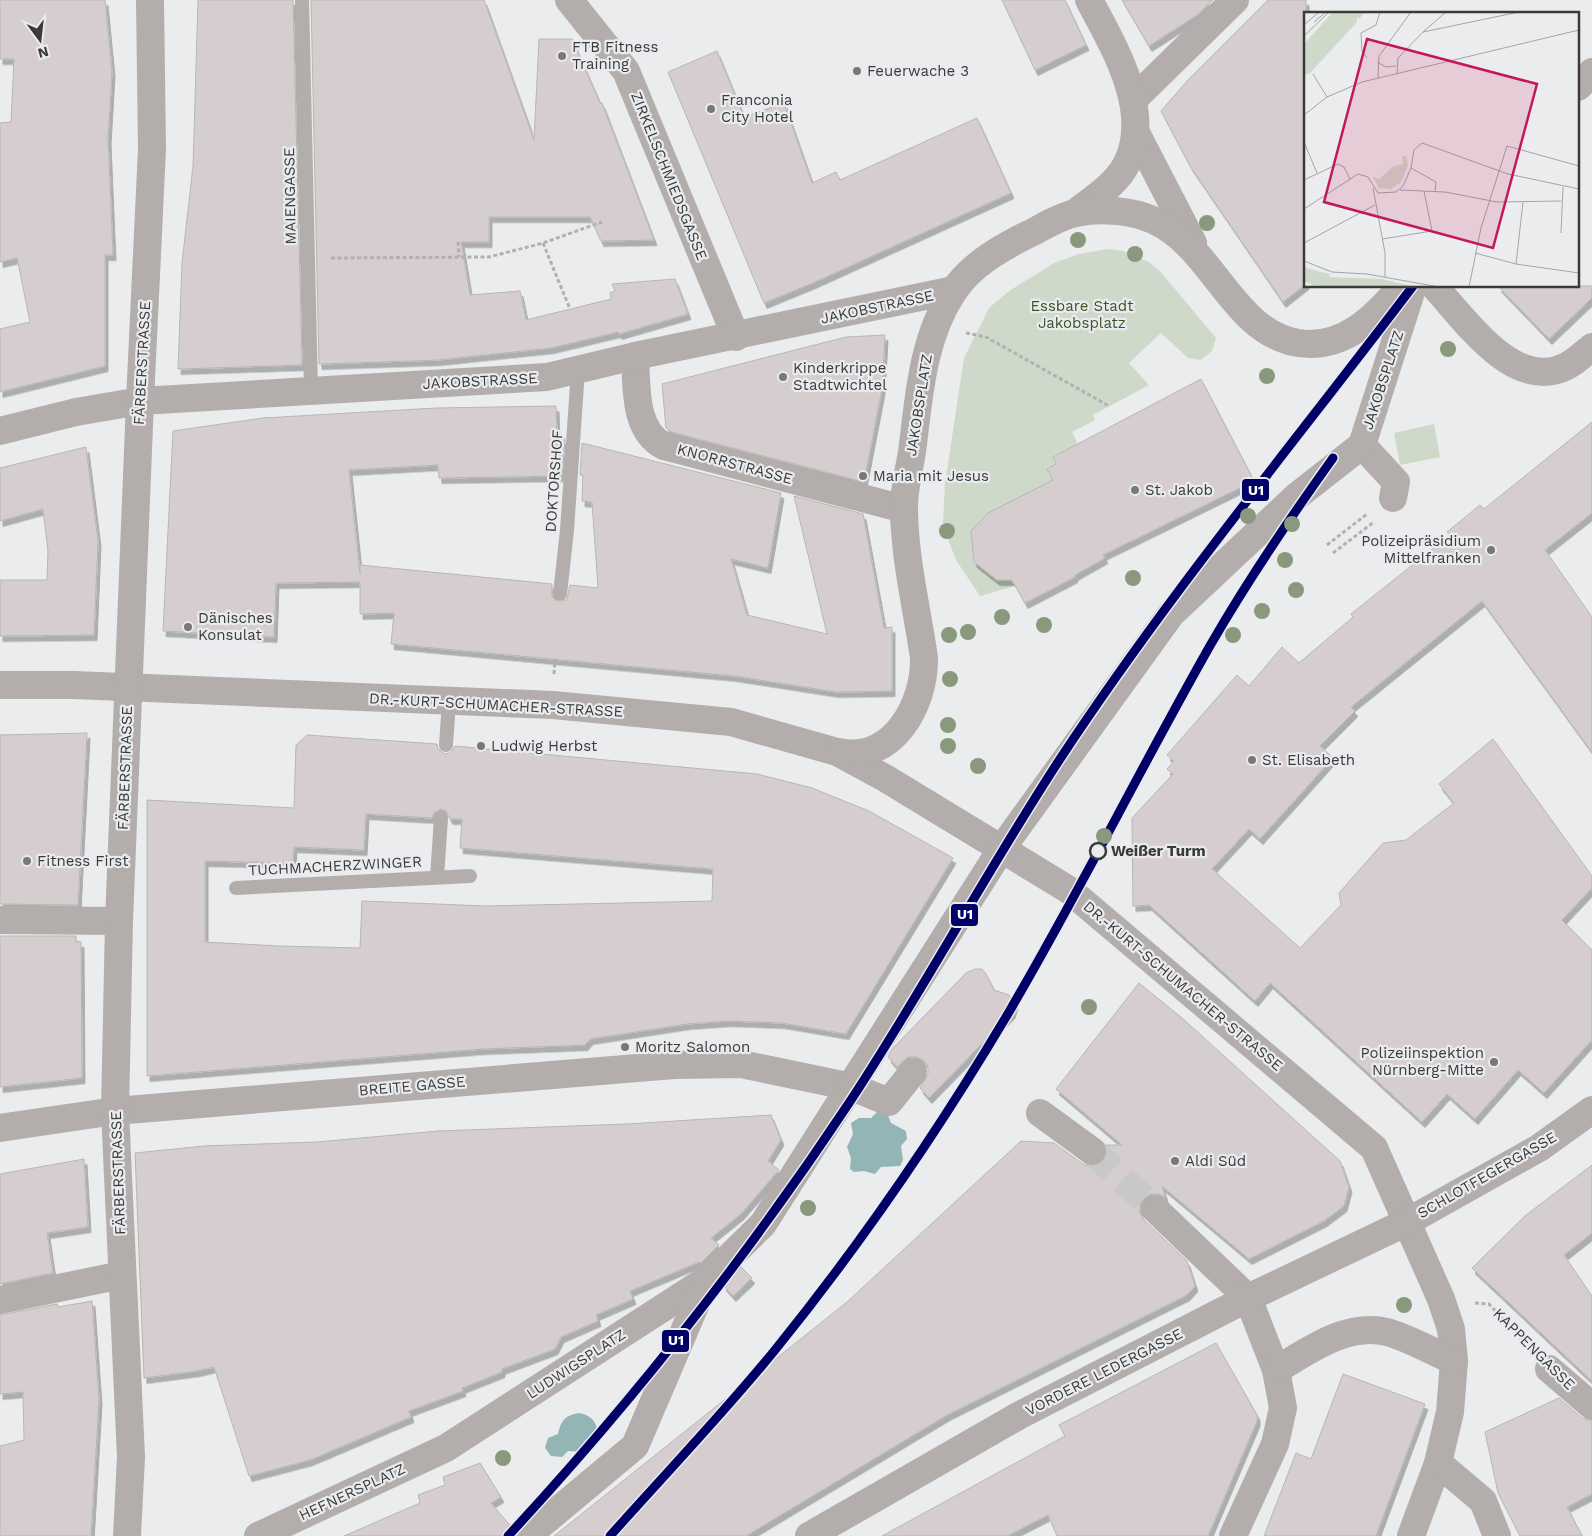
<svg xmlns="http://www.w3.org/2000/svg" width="1592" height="1536" font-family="'Work Sans',sans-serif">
<defs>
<filter id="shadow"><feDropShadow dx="3" dy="5.5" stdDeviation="0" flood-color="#0004"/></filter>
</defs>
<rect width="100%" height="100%" fill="#ebeced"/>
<g fill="#cfd9c9">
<path d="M 1108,249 L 1123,251 L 1149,262 L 1160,271 L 1216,338 L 1212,351 L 1201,360 L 1188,358 L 1161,333 L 1129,363 L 1149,385 L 1093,415 L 1095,420 L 1072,432 L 1081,451 L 1062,461 L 1058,454 L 1053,457 L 1056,464 L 1047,469 L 1056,487 L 1010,580 L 1015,586 L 980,596 L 956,560 L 948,539 L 952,536 L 952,526 L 943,523 L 945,483 L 964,358 L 989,308 L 1009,291 L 1054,263 L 1079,254 Z"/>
<path d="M 1434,424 L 1440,457 L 1400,465 L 1394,433 Z"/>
</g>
<g fill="#94b5b6">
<path d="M 877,1112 L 887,1113 L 891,1123 L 906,1131 L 907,1139 L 901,1146 L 903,1160 L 900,1166 L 881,1167 L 875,1174 L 864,1171 L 854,1172 L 850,1169 L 851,1158 L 847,1147 L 853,1134 L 851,1123 L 859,1118 L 871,1118 Z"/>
<path d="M 579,1413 C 596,1416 601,1429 595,1445 L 583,1452 L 568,1451 L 562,1457 L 551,1456 L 545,1448 L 548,1438 L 558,1434 C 561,1420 566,1415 579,1413 Z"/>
</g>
<g fill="#d6cece" stroke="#b7b6b7" fill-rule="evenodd" filter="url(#shadow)">
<path d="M 0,0 L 105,0 L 112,71 L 108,139 L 113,255 L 105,255 L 105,366 L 0,392 L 0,329 L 30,322 L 17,258 L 0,262 L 0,123 L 11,122 L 14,59 L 0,59 Z"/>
<path d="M 198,0 L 293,0 L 302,365 L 178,369 L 182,263 L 193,166 Z"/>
<path d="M 311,0 L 484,0 L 534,140 L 539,39 L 572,39 L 600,103 L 602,103 L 654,240 L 601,241 L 590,217 L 489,217 L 489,242 L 461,242 L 470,295 L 520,291 L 526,320 L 611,299 L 610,293 L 615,291 L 612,284 L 675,279 L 688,314 L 619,334 L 618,332 L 551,348 L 438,360 L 319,364 Z"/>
<path d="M 1002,0 L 1065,0 L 1086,45 L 1035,70 Z"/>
<path d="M 1122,0 L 1213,0 L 1197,15 L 1149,46 Z"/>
<path d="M 1268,0 L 1306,0 L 1306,284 L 1283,302 L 1190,166 L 1161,111 L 1188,80 Z"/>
<path d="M 717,51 L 744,117 L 784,103 L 812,183 L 836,172 L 840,180 L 977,118 L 1011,193 L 815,282 L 764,303 L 668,72 Z"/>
<path d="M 1498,286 L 1592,286 L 1592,298 L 1549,339 Z"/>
<path d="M 885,335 L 882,389 L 864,482 L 671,432 L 666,428 L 662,384 L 846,337 Z"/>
<path d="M 1201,379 L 1254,481 L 1103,555 L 1105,558 L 1075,575 L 1075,577 L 1025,603 L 1012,580 L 997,580 L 974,562 L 971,531 L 988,513 L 1053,480 L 1047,469 L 1056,464 L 1053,457 Z"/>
<path d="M 556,406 L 557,437 L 565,439 L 562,476 L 439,478 L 438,465 L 349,470 L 360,574 L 360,565 L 552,584 L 552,597 L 560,603 L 567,599 L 570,585 L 598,588 L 592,502 L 582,501 L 583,475 L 580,475 L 582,443 L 781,493 L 768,568 L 731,559 L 747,615 L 827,634 L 794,496 L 863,514 L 884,628 L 892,627 L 892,691 L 836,692 L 734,676 L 391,644 L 394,613 L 360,614 L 360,582 L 276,583 L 274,637 L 163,631 L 173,431 L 263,418 L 436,408 Z"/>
<path d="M 1592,422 L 1592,513 L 1545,550 L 1592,617 L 1592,752 L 1482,601 L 1351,707 L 1355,711 L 1320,746 L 1333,758 L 1260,839 L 1249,829 L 1212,869 L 1300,948 L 1341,905 L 1339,893 L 1383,843 L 1406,840 L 1454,803 L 1439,784 L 1493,739 L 1592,876 L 1592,888 L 1562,920 L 1592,950 L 1592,1040 L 1544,1093 L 1518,1070 L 1475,1119 L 1447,1094 L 1422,1122 L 1270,983 L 1255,1001 L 1149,905 L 1133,906 L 1132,818 L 1173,774 L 1167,769 L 1174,761 L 1167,755 L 1237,675 L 1249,686 L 1282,647 L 1299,663 L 1353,617 L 1351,614 L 1450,535 L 1447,532 L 1480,505 L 1484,509 Z"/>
<path d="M 86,447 L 98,541 L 94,635 L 0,636 L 0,580 L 47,580 L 48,551 L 43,509 L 0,521 L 0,468 Z"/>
<path d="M 87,733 L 78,905 L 0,904 L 0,735 Z"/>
<path d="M 307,735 L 437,744 L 438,749 L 445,754 L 450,753 L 455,746 L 757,774 L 812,788 L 869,811 L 953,858 L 846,1034 L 782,1023 L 728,1021 L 687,1024 L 590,1039 L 585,1045 L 482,1049 L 147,1076 L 147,800 L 294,808 L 296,745 ZM 441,809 L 446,811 L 450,819 L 462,819 L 460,848 L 713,869 L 712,901 L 486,906 L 362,901 L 360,948 L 279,946 L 205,942 L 205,861 L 293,863 L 294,847 L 364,850 L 366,814 L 432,818 L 434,813 Z"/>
<path d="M 0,936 L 76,936 L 76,942 L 81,942 L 82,1078 L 0,1087 Z"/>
<path d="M 975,969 L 982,969 L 986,974 L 994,990 L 1009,995 L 1015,1003 L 1012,1013 L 929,1098 L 920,1088 L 928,1074 L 928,1067 L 923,1060 L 916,1057 L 908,1057 L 897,1067 L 888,1057 L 893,1048 L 966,973 Z"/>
<path d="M 1139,983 L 1182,1018 L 1340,1161 L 1349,1187 L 1344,1206 L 1324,1221 L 1249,1259 L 1162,1186 L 1165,1197 L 1159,1194 L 1151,1194 L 1144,1198 L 1140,1205 L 1140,1213 L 1144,1220 L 1187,1261 L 1195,1286 L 1187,1295 L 947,1415 L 746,1536 L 554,1536 L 847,1302 L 1021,1141 L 1054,1143 L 1083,1164 L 1091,1167 L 1099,1165 L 1105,1160 L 1108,1152 L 1106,1145 L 1122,1145 L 1056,1089 Z"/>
<path d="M 771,1115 L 781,1140 L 768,1161 L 779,1170 L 741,1214 L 711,1238 L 719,1245 L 701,1263 L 699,1262 L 630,1291 L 633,1299 L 596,1315 L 598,1321 L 561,1337 L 555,1349 L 502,1369 L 502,1372 L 462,1388 L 463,1391 L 409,1411 L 411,1417 L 310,1460 L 249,1476 L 214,1367 L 197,1371 L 144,1378 L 135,1153 L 204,1146 L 317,1142 L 438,1131 L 627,1124 Z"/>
<path d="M 84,1159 L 88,1227 L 47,1233 L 53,1273 L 0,1284 L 0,1174 Z"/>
<path d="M 1592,1165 L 1592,1233 L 1564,1255 L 1592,1296 L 1592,1381 L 1472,1268 L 1526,1215 Z"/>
<path d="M 741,1267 L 752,1278 L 733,1296 L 723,1285 Z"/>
<path d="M 92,1301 L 99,1399 L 91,1536 L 0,1536 L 0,1446 L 24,1440 L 23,1392 L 0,1394 L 0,1315 L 57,1304 L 58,1307 Z"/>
<path d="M 1216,1343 L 1257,1415 L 1257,1421 L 1208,1536 L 1057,1536 L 1048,1515 L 1007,1536 L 882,1536 L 1065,1436 L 1059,1425 Z"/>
<path d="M 1343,1374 L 1425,1404 L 1376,1536 L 1264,1536 L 1296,1453 L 1311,1459 Z"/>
<path d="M 1559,1398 L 1582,1418 L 1592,1421 L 1592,1494 L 1567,1507 L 1582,1536 L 1520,1536 L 1498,1493 L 1485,1432 Z"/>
<path d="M 480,1463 L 501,1497 L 491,1503 L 513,1529 L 512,1536 L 344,1536 L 420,1503 L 418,1495 L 445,1485 L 443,1477 Z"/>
</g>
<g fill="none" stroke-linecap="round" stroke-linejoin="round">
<path stroke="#c8c8c9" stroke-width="28" stroke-dasharray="28 14" stroke-linecap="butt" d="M 1092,1151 L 1155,1209"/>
<g stroke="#b4b0b1" stroke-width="3" stroke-dasharray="4 2.5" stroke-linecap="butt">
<path d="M 458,242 L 459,257"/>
<path d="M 543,243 L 570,309"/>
<path d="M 331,258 L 489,257 L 543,243 L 602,222"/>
<path d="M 966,333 L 986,337 L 1109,406"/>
<path d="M 1327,545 L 1367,514"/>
<path d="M 1333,553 L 1374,522"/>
<path d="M 554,674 L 555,659"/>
<path d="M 1475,1303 L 1489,1304 L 1528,1346"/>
</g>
<g stroke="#b3aeac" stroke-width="14">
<path d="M 302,0 L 311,390"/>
<path d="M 560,594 L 567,530 L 578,370"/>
<path d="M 446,745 L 449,701"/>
<path d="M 437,877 L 441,818"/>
<path d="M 236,888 L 470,876"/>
</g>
<g stroke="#b3aeac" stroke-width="28">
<path d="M 569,0 L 626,71 L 736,337"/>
<path d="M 1578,87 L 1592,72"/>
<path d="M 1133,100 L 1235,0"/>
<path d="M 1135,131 L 1193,243"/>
<path d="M 1075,213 C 1093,199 1117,184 1127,163 C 1153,111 1113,45 1089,0"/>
<path d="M 1434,286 C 1464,318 1508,384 1557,370 C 1571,366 1581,356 1592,347"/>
<path d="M 635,356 C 637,386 633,430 664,446 L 904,509"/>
<path d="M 0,431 L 76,412 L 140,401 L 547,377 L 635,356 L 954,290"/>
<path d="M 1362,445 L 1396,482 L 1393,498"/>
<path d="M 0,685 L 74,685 L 553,705 L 731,722 L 837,752 L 885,778 L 1069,890 L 1374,1148 L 1441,1299 L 1451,1329 L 1454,1361 L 1450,1412 L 1438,1463 L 1411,1536"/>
<path d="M 838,752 C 892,764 925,705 924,658 C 917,609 905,561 904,511 C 903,492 909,471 912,452 C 919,397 922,339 953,292 C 971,264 1004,246 1033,232 C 1046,225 1061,216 1076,213 C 1100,208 1130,210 1153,220 C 1213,246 1232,332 1298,343 C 1344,350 1375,317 1402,286"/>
<path d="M 0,920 L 119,921"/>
<path d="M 1040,1113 L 1092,1151"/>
<path d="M 0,1128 L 115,1111 L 674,1065 L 741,1064 L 852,1087 L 889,1102 L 913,1072"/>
<path d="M 1155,1209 L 1248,1298 L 1276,1370 L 1283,1408 L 1275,1444 L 1233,1536"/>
<path d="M 0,1300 L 122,1275"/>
<path d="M 1549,1369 L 1592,1406"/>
<path d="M 1276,1370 C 1308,1351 1347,1322 1387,1332 C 1409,1338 1433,1352 1454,1361"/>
<path d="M 1438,1463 L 1483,1501 L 1497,1536"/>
<path d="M 127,1536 L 131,1457 L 115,1111 L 119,921 L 140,401 L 152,149 L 150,0"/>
<path d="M 258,1536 L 446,1448 L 706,1280"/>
<path d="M 527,1536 L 635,1446 L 706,1280 L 763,1224 L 1002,848 L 1171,614 L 1297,496 L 1362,445 L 1413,286"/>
<path d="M 809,1536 L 1020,1415 L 1248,1298 L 1407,1222 L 1539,1148 L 1592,1110"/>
</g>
<g stroke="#eaebee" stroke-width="12">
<g id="metro-1">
<path d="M 508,1536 C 633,1401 747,1257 849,1103 C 923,991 986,872 1060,759 C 1168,595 1294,443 1413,286"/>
<path d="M 610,1536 C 665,1474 723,1414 775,1350 C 860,1245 937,1133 1006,1017 C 1078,895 1141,767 1211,644 C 1248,580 1290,518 1333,458"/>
</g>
</g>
<use href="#metro-1" stroke="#006" stroke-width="9"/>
</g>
<g fill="#8a987e">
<circle cx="1207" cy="223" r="8"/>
<circle cx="1078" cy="240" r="8"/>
<circle cx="1135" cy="254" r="8"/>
<circle cx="1448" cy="349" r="8"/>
<circle cx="1267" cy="376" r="8"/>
<circle cx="1248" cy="516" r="8"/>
<circle cx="1292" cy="524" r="8"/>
<circle cx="947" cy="531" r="8"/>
<circle cx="1285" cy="560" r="8"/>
<circle cx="1133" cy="578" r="8"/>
<circle cx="1296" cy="590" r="8"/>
<circle cx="1262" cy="611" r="8"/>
<circle cx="1002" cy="617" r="8"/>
<circle cx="1044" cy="625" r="8"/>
<circle cx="968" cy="632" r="8"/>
<circle cx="949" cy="635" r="8"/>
<circle cx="1233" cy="635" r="8"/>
<circle cx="950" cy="679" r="8"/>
<circle cx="948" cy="725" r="8"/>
<circle cx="948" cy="746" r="8"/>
<circle cx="978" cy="766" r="8"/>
<circle cx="1104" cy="836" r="8"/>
<circle cx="1089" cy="1007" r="8"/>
<circle cx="808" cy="1208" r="8"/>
<circle cx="1404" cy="1305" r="8"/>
<circle cx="503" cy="1458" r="8"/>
</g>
<g fill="#787879" stroke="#eaebee" stroke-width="2">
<circle cx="562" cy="56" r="5"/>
<circle cx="857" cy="71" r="5"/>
<circle cx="711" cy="109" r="5"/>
<circle cx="783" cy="377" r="5"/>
<circle cx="863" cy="476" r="5"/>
<circle cx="1135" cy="490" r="5"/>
<circle cx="1491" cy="550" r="5"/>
<circle cx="188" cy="627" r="5"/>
<circle cx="481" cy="746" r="5"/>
<circle cx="1252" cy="760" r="5"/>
<circle cx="27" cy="861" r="5"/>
<circle cx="625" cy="1047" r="5"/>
<circle cx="1494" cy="1062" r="5"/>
<circle cx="1175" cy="1161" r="5"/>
</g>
<circle fill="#eaebee" stroke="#3a3a3b" stroke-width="2.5" cx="1098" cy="851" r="8"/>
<g text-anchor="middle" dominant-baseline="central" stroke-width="4.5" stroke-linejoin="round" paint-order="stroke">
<g font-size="15" fill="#3a3a3b" stroke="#eaebee" text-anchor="start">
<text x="572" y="47">FTB Fitness<tspan x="572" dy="17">Training</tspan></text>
<text x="867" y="71">Feuerwache 3</text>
<text x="721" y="100">Franconia<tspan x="721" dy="17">City Hotel</tspan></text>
<text x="793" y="368">Kinderkrippe<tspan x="793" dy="17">Stadtwichtel</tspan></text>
<text x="873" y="476">Maria mit Jesus</text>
<text x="1145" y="490">St. Jakob</text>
<text x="1481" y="541" text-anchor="end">Polizeipräsidium<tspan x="1481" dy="17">Mittelfranken</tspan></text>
<text x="198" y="618">Dänisches<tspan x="198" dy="17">Konsulat</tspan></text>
<text x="491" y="746">Ludwig Herbst</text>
<text x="1262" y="760">St. Elisabeth</text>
<text x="37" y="861">Fitness First</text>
<text x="635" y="1047">Moritz Salomon</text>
<text x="1484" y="1053" text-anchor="end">Polizeiinspektion<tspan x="1484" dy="17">Nürnberg-Mitte</tspan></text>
<text x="1185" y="1161">Aldi Süd</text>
</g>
<g font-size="15" fill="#3a3a3b" stroke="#eaebee">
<text transform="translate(669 176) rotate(68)">ZIRKELSCHMIEDSGASSE</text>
<text transform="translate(290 196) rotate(-91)">MAIENGASSE</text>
<text transform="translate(877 307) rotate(-12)">JAKOBSTRASSE</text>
<text transform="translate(142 363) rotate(-87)">FÄRBERSTRASSE</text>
<text transform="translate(1383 380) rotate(-72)">JAKOBSPLATZ</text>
<text transform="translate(480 381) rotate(-3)">JAKOBSTRASSE</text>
<text transform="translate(919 405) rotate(-81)">JAKOBSPLATZ</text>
<text transform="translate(735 464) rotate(15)">KNORRSTRASSE</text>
<text transform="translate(554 481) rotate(-86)">DOKTORSHOF</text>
<text transform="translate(496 705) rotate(3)">DR.-KURT-SCHUMACHER-STRASSE</text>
<text transform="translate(125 768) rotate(-88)">FÄRBERSTRASSE</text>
<text transform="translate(335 866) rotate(-3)">TUCHMACHERZWINGER</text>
<text transform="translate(1183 986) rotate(40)">DR.-KURT-SCHUMACHER-STRASSE</text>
<text transform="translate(412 1086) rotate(-5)">BREITE GASSE</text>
<text transform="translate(118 1173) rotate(-92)">FÄRBERSTRASSE</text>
<text transform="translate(1487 1175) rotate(-30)">SCHLOTFEGERGASSE</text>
<text transform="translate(1534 1349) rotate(45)">KAPPENGASSE</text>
<text transform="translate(576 1364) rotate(-33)">LUDWIGSPLATZ</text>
<text transform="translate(1104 1372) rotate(-27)">VORDERE LEDERGASSE</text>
<text transform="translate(352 1492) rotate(-25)">HEFNERSPLATZ</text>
</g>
<g font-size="15" fill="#3b5424" stroke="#eaebee">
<text x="1082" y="306">Essbare Stadt<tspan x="1082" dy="17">Jakobsplatz</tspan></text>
</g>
<g font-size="15" font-weight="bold" fill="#3a3a3b" stroke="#eaebee" text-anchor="start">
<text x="1111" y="851">Weißer Turm</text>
</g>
</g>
<g transform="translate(1304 12)">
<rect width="275" height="275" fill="#ebeced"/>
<path d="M 29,0 L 61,0 L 55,7 L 53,5 L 53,10 L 6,61 L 0,63 L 0,32 ZM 98,144 L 102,144 L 104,153 L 97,170 L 87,177 L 75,176 L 69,165 L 75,167 L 90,154 L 99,152 ZM 0,252 L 2,256 L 25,262 L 26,265 L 78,267 L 111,275 L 13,275 L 0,269 Z" fill="#cfd9c9"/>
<path fill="none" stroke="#a4a5a6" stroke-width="1" d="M 10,10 L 22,0M 0,13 L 15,0M 119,20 L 142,0M 0,24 L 25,0M 63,46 L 58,39 L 57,21 L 72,13 L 76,0M 73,50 L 82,55 L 92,54M 9,62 L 23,85M 93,62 L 94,46 L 119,20 L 215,0M 74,66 L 75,44 L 107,0M 0,103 L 23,85 L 58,70 L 275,18M 0,130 L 13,161M 107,156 L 132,170 L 131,180M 0,168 L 34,152 L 40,155 L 46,167M 69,176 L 81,241 L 81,265M 96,178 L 141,180 L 193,190 L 257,189M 0,197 L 54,162 L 64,165 L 74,181 L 92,180 L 99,174 L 107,156 L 110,138 L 118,131 L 204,162 L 275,177M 257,221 L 259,175M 78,227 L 128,219 L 120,179M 0,231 L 71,193M 171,241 L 212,252 L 275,261M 0,249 L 28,260 L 63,262 L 135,275M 212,252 L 219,190M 165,275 L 177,216 L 203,134 L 275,154"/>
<path fill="#c2185b" fill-opacity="0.15" stroke="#c2185b" stroke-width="2.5" d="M 63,27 L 233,72 L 189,236 L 20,190 Z"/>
<rect width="275" height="275" fill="none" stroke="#3a3a3b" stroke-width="2.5"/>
</g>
<g stroke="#eaebee" stroke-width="2">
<rect x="1241" y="478" width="29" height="24" rx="5" fill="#006"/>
<rect x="950" y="903" width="29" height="24" rx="5" fill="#006"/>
<rect x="661" y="1329" width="29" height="24" rx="5" fill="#006"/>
</g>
<g font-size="14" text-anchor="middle" font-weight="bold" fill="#fff">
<text x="1256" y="495">U1</text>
<text x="965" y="919">U1</text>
<text x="676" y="1345">U1</text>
</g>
<g transform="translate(40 40) rotate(165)" stroke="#eaebee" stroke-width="4" paint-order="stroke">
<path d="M0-4L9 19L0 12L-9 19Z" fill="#3a3a3b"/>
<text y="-8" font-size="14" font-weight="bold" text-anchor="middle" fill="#3a3a3b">N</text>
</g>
</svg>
